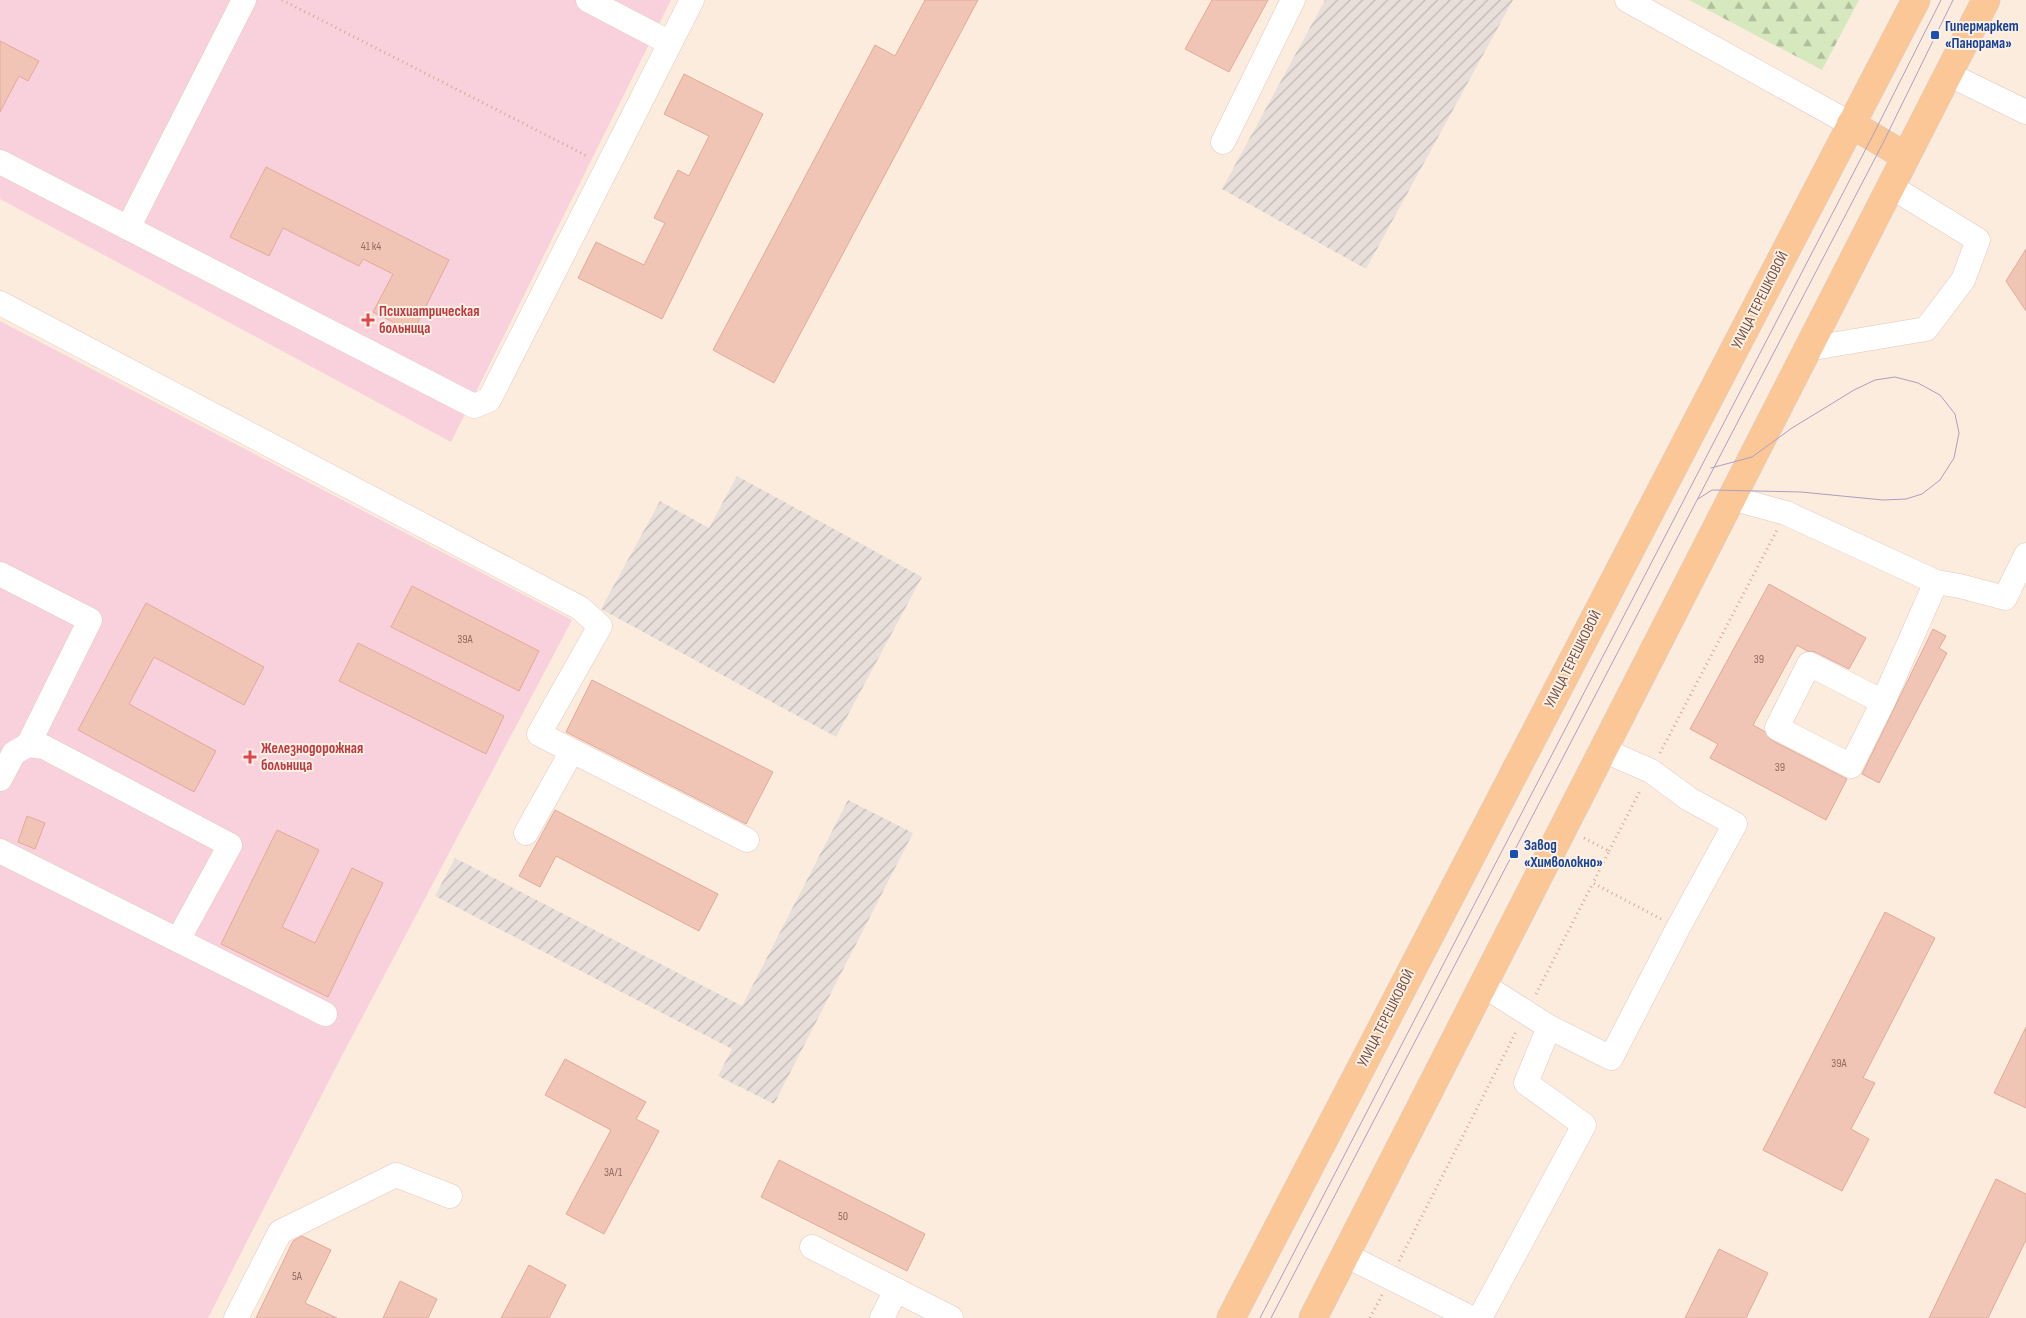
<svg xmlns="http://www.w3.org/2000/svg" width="2026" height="1318" font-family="'Sofia Sans Condensed',sans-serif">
<defs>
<pattern id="industrial-furrows" width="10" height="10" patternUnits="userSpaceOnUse" patternTransform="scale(1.25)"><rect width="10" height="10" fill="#e9dfda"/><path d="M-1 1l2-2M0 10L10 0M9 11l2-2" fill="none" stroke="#c1b7b3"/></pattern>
<pattern id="forest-firs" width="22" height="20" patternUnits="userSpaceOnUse" patternTransform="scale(1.25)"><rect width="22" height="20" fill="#d5e8be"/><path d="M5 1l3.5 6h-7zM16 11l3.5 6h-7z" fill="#b1be9c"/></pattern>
</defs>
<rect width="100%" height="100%" fill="#fcecde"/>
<g fill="url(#industrial-furrows)">
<path d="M 1325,0 L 1513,0 L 1366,269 L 1222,189 Z"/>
<path d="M 737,476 L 922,577 L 836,737 L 601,609 L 660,501 L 709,528 Z"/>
<path d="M 848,800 L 913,833 L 774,1104 L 718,1076 L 732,1049 L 435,896 L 455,858 L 742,1006 Z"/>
</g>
<g fill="#f9d1dc">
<path d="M 0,0 L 671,0 L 451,442 L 0,199 Z"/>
<path d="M 0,321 L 572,620 L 336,1067 L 208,1318 L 0,1318 Z"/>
</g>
<path fill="url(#forest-firs)" d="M 1689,0 L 1859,0 L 1822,70 Z"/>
<g fill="#f1c5b6" stroke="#e3a997">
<path d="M 925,0 L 978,0 L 774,383 L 713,350 L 875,45 L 895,56 Z"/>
<path d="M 1212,0 L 1268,0 L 1229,72 L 1185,49 Z"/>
<path d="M 0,41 L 39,61 L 28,81 L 19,76 L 0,112 Z"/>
<path d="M 684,74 L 763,114 L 662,319 L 578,278 L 596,242 L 644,265 L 665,223 L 654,218 L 678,170 L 689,176 L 709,136 L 664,114 Z"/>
<path d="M 266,167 L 449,260 L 413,332 L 373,312 L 393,274 L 363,259 L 359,266 L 283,228 L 269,256 L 230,237 Z"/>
<path d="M 2026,249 L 2026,311 L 2006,281 Z"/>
<path d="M 1769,584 L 1866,638 L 1849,669 L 1815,652 L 1807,651 L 1797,645 L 1753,725 L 1764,731 L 1771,740 L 1847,779 L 1826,820 L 1710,758 L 1718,744 L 1690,729 Z"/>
<path d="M 412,586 L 539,651 L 519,691 L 391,627 Z"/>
<path d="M 146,603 L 264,667 L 244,705 L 154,657 L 129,704 L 216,751 L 194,792 L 78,730 Z"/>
<path d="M 1933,629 L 1946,636 L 1939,648 L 1947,653 L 1879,783 L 1862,774 Z"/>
<path d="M 358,643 L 504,716 L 486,754 L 339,681 Z"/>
<path d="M 592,680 L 773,772 L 746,824 L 566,732 Z"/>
<path d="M 555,810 L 718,894 L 699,931 L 556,856 L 540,887 L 519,876 Z"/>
<path d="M 27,816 L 45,823 L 35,849 L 18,842 Z"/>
<path d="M 277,830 L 319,850 L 282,927 L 315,943 L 352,868 L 383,883 L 328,997 L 221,944 Z"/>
<path d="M 1885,912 L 1935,938 L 1863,1078 L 1875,1083 L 1851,1129 L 1869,1139 L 1842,1191 L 1763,1150 Z"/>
<path d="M 2026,1027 L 2026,1108 L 1994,1093 Z"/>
<path d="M 565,1059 L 646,1102 L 636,1119 L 659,1131 L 604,1234 L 566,1214 L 611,1130 L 545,1095 Z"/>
<path d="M 779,1160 L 925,1234 L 907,1271 L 761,1197 Z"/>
<path d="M 1996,1179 L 2026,1194 L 2026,1240 L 1988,1318 L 1929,1318 Z"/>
<path d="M 302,1236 L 331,1250 L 305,1303 L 337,1318 L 256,1318 L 293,1241 Z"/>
<path d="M 1719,1249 L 1768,1273 L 1746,1318 L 1685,1318 Z"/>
<path d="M 529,1265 L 566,1285 L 549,1318 L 501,1318 Z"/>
<path d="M 400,1281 L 437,1299 L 428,1318 L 383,1318 Z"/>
</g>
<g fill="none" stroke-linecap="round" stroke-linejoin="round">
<g stroke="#e1c9be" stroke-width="25">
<g id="minor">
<path d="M 588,0 L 670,43"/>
<path d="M 1627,0 L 1851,124"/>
<path d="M 1948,74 L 2026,112"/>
<path d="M 1223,142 L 1293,0"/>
<path d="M 0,162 L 474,406 L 489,400 L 692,0"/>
<path d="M 128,228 L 244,0"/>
<path d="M 0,303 L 580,608 L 600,626 L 539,734 L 747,840"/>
<path d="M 1807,349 L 1926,329 L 1963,280 L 1978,240 L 1890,186"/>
<path d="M 1731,498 L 1786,513 L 1936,582 L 1960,586 L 2005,598 L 2026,555"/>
<path d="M 0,574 L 90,620 L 28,745"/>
<path d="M 1883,702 L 1809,664 L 1777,728 L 1851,766 L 1883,702 L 1936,582"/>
<path d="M 0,779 L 14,753 L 28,745 L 44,747 L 230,845 L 178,940"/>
<path d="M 526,833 L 572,751"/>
<path d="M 0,851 L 325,1014"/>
<path d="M 1549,1027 L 1611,1058 L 1678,928 L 1735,824 L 1689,799 L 1651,771 L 1603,750"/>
<path d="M 812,1247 L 951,1318"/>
<path d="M 1345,1255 L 1471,1318"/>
<path d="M 236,1318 L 280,1232 L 396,1175 L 450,1196"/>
<path d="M 882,1318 L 896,1290"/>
<path d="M 1480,1318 L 1584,1125 L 1526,1083 L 1549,1027 L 1483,985"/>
</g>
</g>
<g stroke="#d7cecb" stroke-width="29">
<g id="major">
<path d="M 1851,124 L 1905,156"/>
<path d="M 1231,1318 L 1916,0"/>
<path d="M 1313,1318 L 1986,0"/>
</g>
</g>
<g stroke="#d5a99a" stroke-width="3" stroke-dasharray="1 4" stroke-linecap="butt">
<path d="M 282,0 L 589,157"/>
<path d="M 1660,753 L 1777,530"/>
<path d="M 1584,838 L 1609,851 L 1593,883 L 1661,919"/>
<path d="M 1609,851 L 1641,789"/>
<path d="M 1536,994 L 1593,883"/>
<path d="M 1399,1261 L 1517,1030"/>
<path d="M 1370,1318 L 1382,1295"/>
</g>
<use href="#minor" stroke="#fff" stroke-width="24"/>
<use href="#major" stroke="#fbc796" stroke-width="28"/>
<g stroke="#ad9ec3" stroke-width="1">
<path d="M 1698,499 L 1712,490 L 1801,492 L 1883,500 L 1906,499 L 1922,494 L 1940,480 L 1954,458 L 1959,433 L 1955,414 L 1940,395 L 1918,383 L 1895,377 L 1875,380 L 1854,390 L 1792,428 L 1752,457 L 1711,468"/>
<path d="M 1260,1318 L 1872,137 L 1941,0"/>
<path d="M 1271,1318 L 1883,143 L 1953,0"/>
</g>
</g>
<g fill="#1a4fb4" stroke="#fff0e4" stroke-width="2">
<rect x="1930" y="30" width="10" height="10" rx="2.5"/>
<rect x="1509" y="849" width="10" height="10" rx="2.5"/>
</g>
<g fill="#e0444e" stroke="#fff0e4" stroke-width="2">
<path d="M365.5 312.5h5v5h5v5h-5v5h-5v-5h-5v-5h5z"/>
<path d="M247.5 749.5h5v5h5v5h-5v5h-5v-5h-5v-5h5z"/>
</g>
<g text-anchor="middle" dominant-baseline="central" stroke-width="4" stroke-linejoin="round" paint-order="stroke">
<g font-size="12" fill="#916d63">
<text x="371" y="246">41 к4</text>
<text x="465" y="639">39А</text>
<text x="1759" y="659">39</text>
<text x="1780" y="767">39</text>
<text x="1839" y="1063">39А</text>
<text x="613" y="1172">3А/1</text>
<text x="843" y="1216">50</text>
<text x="297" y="1276">5А</text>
</g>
<g font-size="15" font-weight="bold" fill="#164399" stroke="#fff0e4" text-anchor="start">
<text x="1945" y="26">Гипермаркет<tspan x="1945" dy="17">«Панорама»</tspan></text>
<text x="1524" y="845">Завод<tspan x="1524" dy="17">«Химволокно»</tspan></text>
</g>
<g font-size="15" fill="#715047" stroke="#fff0e4">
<text transform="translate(1760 300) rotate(-63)">УЛИЦА ТЕРЕШКОВОЙ</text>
<text transform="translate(1573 659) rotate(-63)">УЛИЦА ТЕРЕШКОВОЙ</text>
<text transform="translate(1386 1018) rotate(-63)">УЛИЦА ТЕРЕШКОВОЙ</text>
</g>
<g font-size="15" font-weight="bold" fill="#be3a42" stroke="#fff0e4" text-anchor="start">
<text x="379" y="311">Психиатрическая<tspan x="379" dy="17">больница</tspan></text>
<text x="261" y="748">Железнодорожная<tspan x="261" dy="17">больница</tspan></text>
</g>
</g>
</svg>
